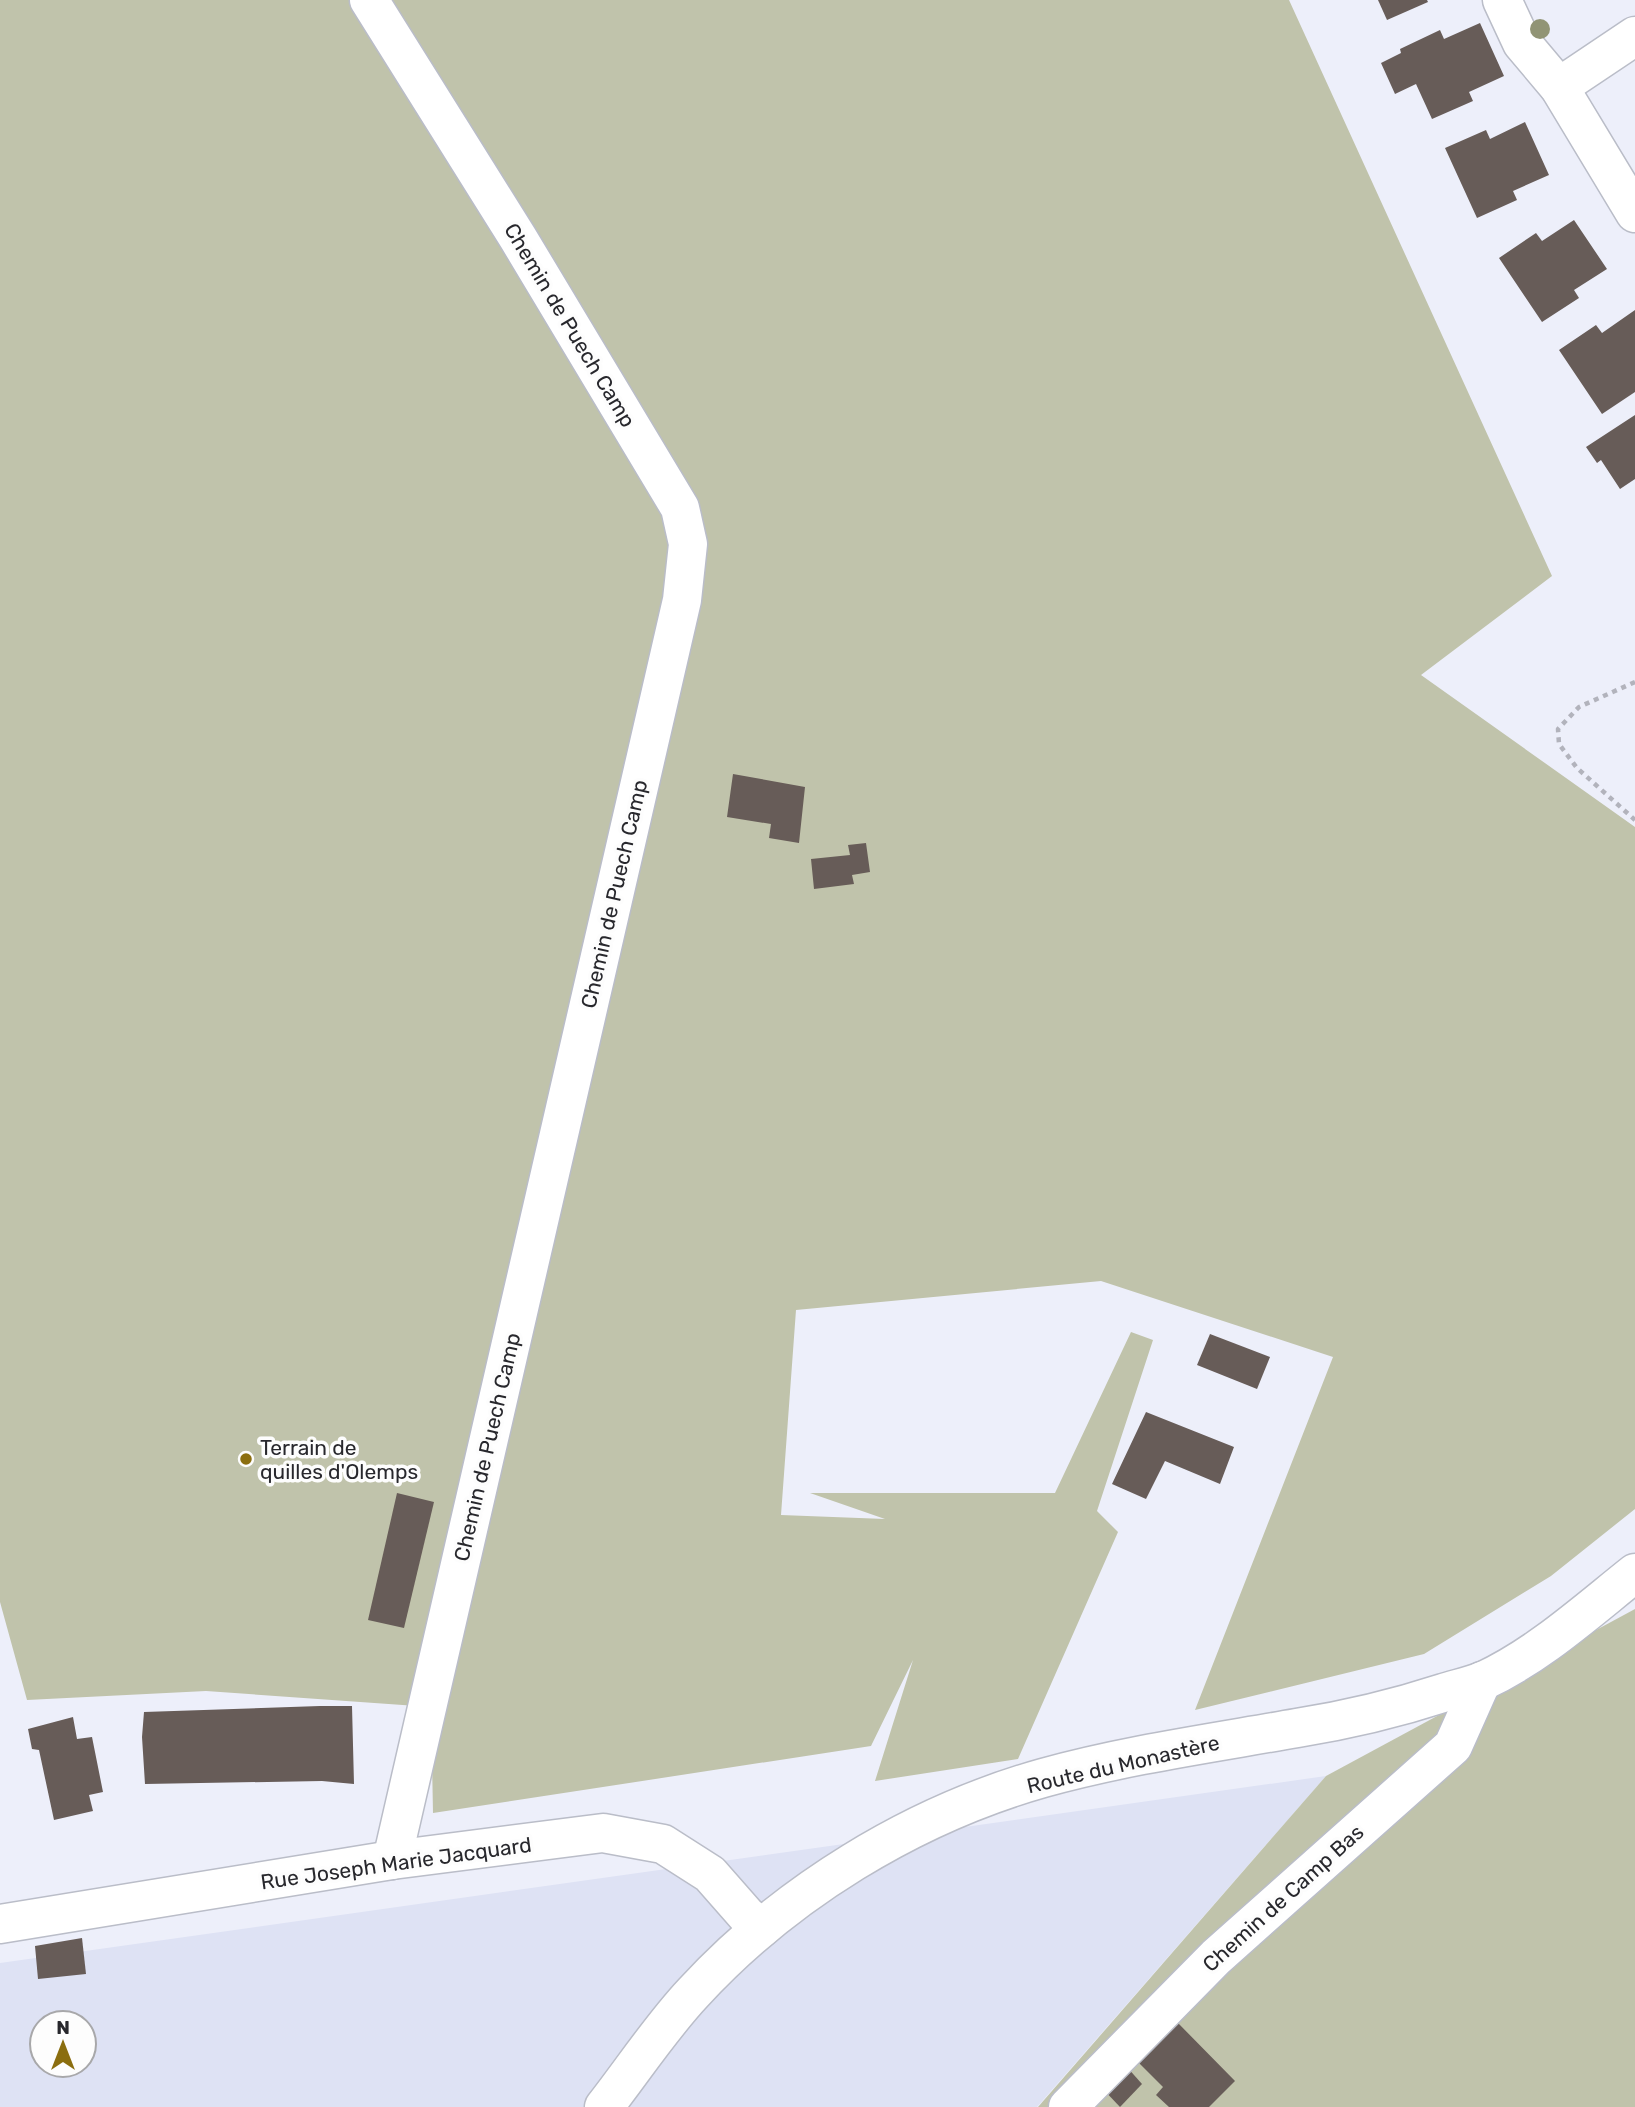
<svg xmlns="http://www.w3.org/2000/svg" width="1635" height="2107" font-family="Rubik,sans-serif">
<rect width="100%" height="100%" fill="#edeffa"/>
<path fill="#dee2f4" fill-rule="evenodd" d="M 1326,1776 L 1037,2107 L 0,2107 L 0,1963 ZM 42,2023 L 84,2023 L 84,2065 L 42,2065 Z"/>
<g fill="#c0c3ab">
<path d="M 0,0 L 1289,0 L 1552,576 L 1421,675 L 1635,827 L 1635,1509 L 1551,1576 L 1424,1654 L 1195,1710 L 1333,1357 L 1101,1281 L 796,1310 L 781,1515 L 885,1519 L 810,1493 L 1055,1493 L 1131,1332 L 1153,1340 L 1097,1511 L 1118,1532 L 1018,1759 L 875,1781 L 913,1660 L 871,1746 L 433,1813 L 431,1707 L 206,1691 L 27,1700 L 0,1602 Z"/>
<path d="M 1635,1609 L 1635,2107 L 1038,2107 L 1326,1776 Z"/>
</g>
<g fill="#675c58">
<path d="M 1378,0 L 1427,0 L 1428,2 L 1387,20 Z"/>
<path d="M 1480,23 L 1504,76 L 1469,92 L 1473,101 L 1432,119 L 1416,84 L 1395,94 L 1381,63 L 1401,53 L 1400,49 L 1440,30 L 1444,39 Z"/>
<path d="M 1525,122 L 1549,175 L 1513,191 L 1517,200 L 1477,218 L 1445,148 L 1486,130 L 1490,139 Z"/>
<path d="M 1574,220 L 1607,269 L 1574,290 L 1579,298 L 1542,322 L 1499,258 L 1536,233 L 1542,241 Z"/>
<path d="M 1635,310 L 1635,392 L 1602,414 L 1559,350 L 1596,325 L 1602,333 Z"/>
<path d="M 1635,415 L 1635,479 L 1620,489 L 1601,460 L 1597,463 L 1586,447 Z"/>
<path d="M 733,774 L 805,787 L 799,843 L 769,838 L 771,824 L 727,817 Z"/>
<path d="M 866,843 L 870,872 L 852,875 L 854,884 L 814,889 L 811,859 L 850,855 L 848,845 Z"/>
<path d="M 1210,1334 L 1270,1357 L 1257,1389 L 1197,1365 Z"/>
<path d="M 1146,1412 L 1234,1447 L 1220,1484 L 1165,1461 L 1146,1499 L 1112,1484 Z"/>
<path d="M 397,1493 L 434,1502 L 404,1628 L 368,1620 Z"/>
<path d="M 320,1706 L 352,1706 L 354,1784 L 322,1781 L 145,1784 L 142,1737 L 144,1712 Z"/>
<path d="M 73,1717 L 77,1739 L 92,1737 L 103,1792 L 89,1795 L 93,1811 L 54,1820 L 39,1750 L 32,1749 L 28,1729 Z"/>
<path d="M 82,1938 L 86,1974 L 38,1979 L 35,1946 Z"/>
<path d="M 1178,2023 L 1235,2081 L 1209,2107 L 1169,2107 L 1156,2095 L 1163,2087 L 1134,2058 L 1145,2054 Z"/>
<path d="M 1126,2066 L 1142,2084 L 1120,2107 L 1102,2088 Z"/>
</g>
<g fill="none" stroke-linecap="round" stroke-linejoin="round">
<g stroke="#babdc8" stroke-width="41">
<g id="minor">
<path d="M 369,0 L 518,238 L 680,508 L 688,544 L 682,600 L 392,1860"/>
<path d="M 1502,0 L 1522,43 L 1559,87 L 1635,213"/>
<path d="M 1559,87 L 1635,36"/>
<path d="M 0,1924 L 392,1860 L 603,1833 L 663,1844 L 710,1874 L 746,1915 L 761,1928"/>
<path d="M 604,2107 C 633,2070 661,2027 693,1993 C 785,1893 912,1815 1043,1778 C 1126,1755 1212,1743 1297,1728 C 1347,1720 1394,1709 1443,1693 C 1456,1689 1470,1686 1483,1681 C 1539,1655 1587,1611 1635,1573"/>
<path d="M 1068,2107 L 1216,1957 L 1453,1746 L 1482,1681"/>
</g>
</g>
<path stroke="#b2b3bc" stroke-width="4.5" stroke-dasharray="5 5" stroke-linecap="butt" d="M 1635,682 L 1579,707 L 1558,729 L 1559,744 L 1577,768 L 1635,820"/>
<use href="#minor" stroke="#fff" stroke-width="38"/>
</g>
<circle fill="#919475" cx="1540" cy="29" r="10"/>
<circle fill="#8b6e0f" stroke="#fdfdfd" stroke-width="2.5" cx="246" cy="1459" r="7"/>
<g text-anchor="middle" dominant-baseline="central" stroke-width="7" stroke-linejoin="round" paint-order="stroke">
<g font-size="21" fill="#28282d" stroke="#fdfdfd">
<text transform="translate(570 325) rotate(59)">Chemin de Puech Camp</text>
<text transform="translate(614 894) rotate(-77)">Chemin de Puech Camp</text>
<text transform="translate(487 1447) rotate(-77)">Chemin de Puech Camp</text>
<text transform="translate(1123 1764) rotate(-13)">Route du Monastère</text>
<text transform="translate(396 1863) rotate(-8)">Rue Joseph Marie Jacquard</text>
<text transform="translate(1283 1898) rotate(-42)">Chemin de Camp Bas</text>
</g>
<g font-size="21" fill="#28282d" stroke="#fdfdfd" text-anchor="start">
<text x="260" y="1447">Terrain de<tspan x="260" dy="24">quilles d'Olemps</tspan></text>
</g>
</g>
<g transform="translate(63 2044)"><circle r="33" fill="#fdfdfd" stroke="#a8a8aa" stroke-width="2"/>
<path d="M0-5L12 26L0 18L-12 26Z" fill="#8b6e0f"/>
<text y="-10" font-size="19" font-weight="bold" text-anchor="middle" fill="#28282d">N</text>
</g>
</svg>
